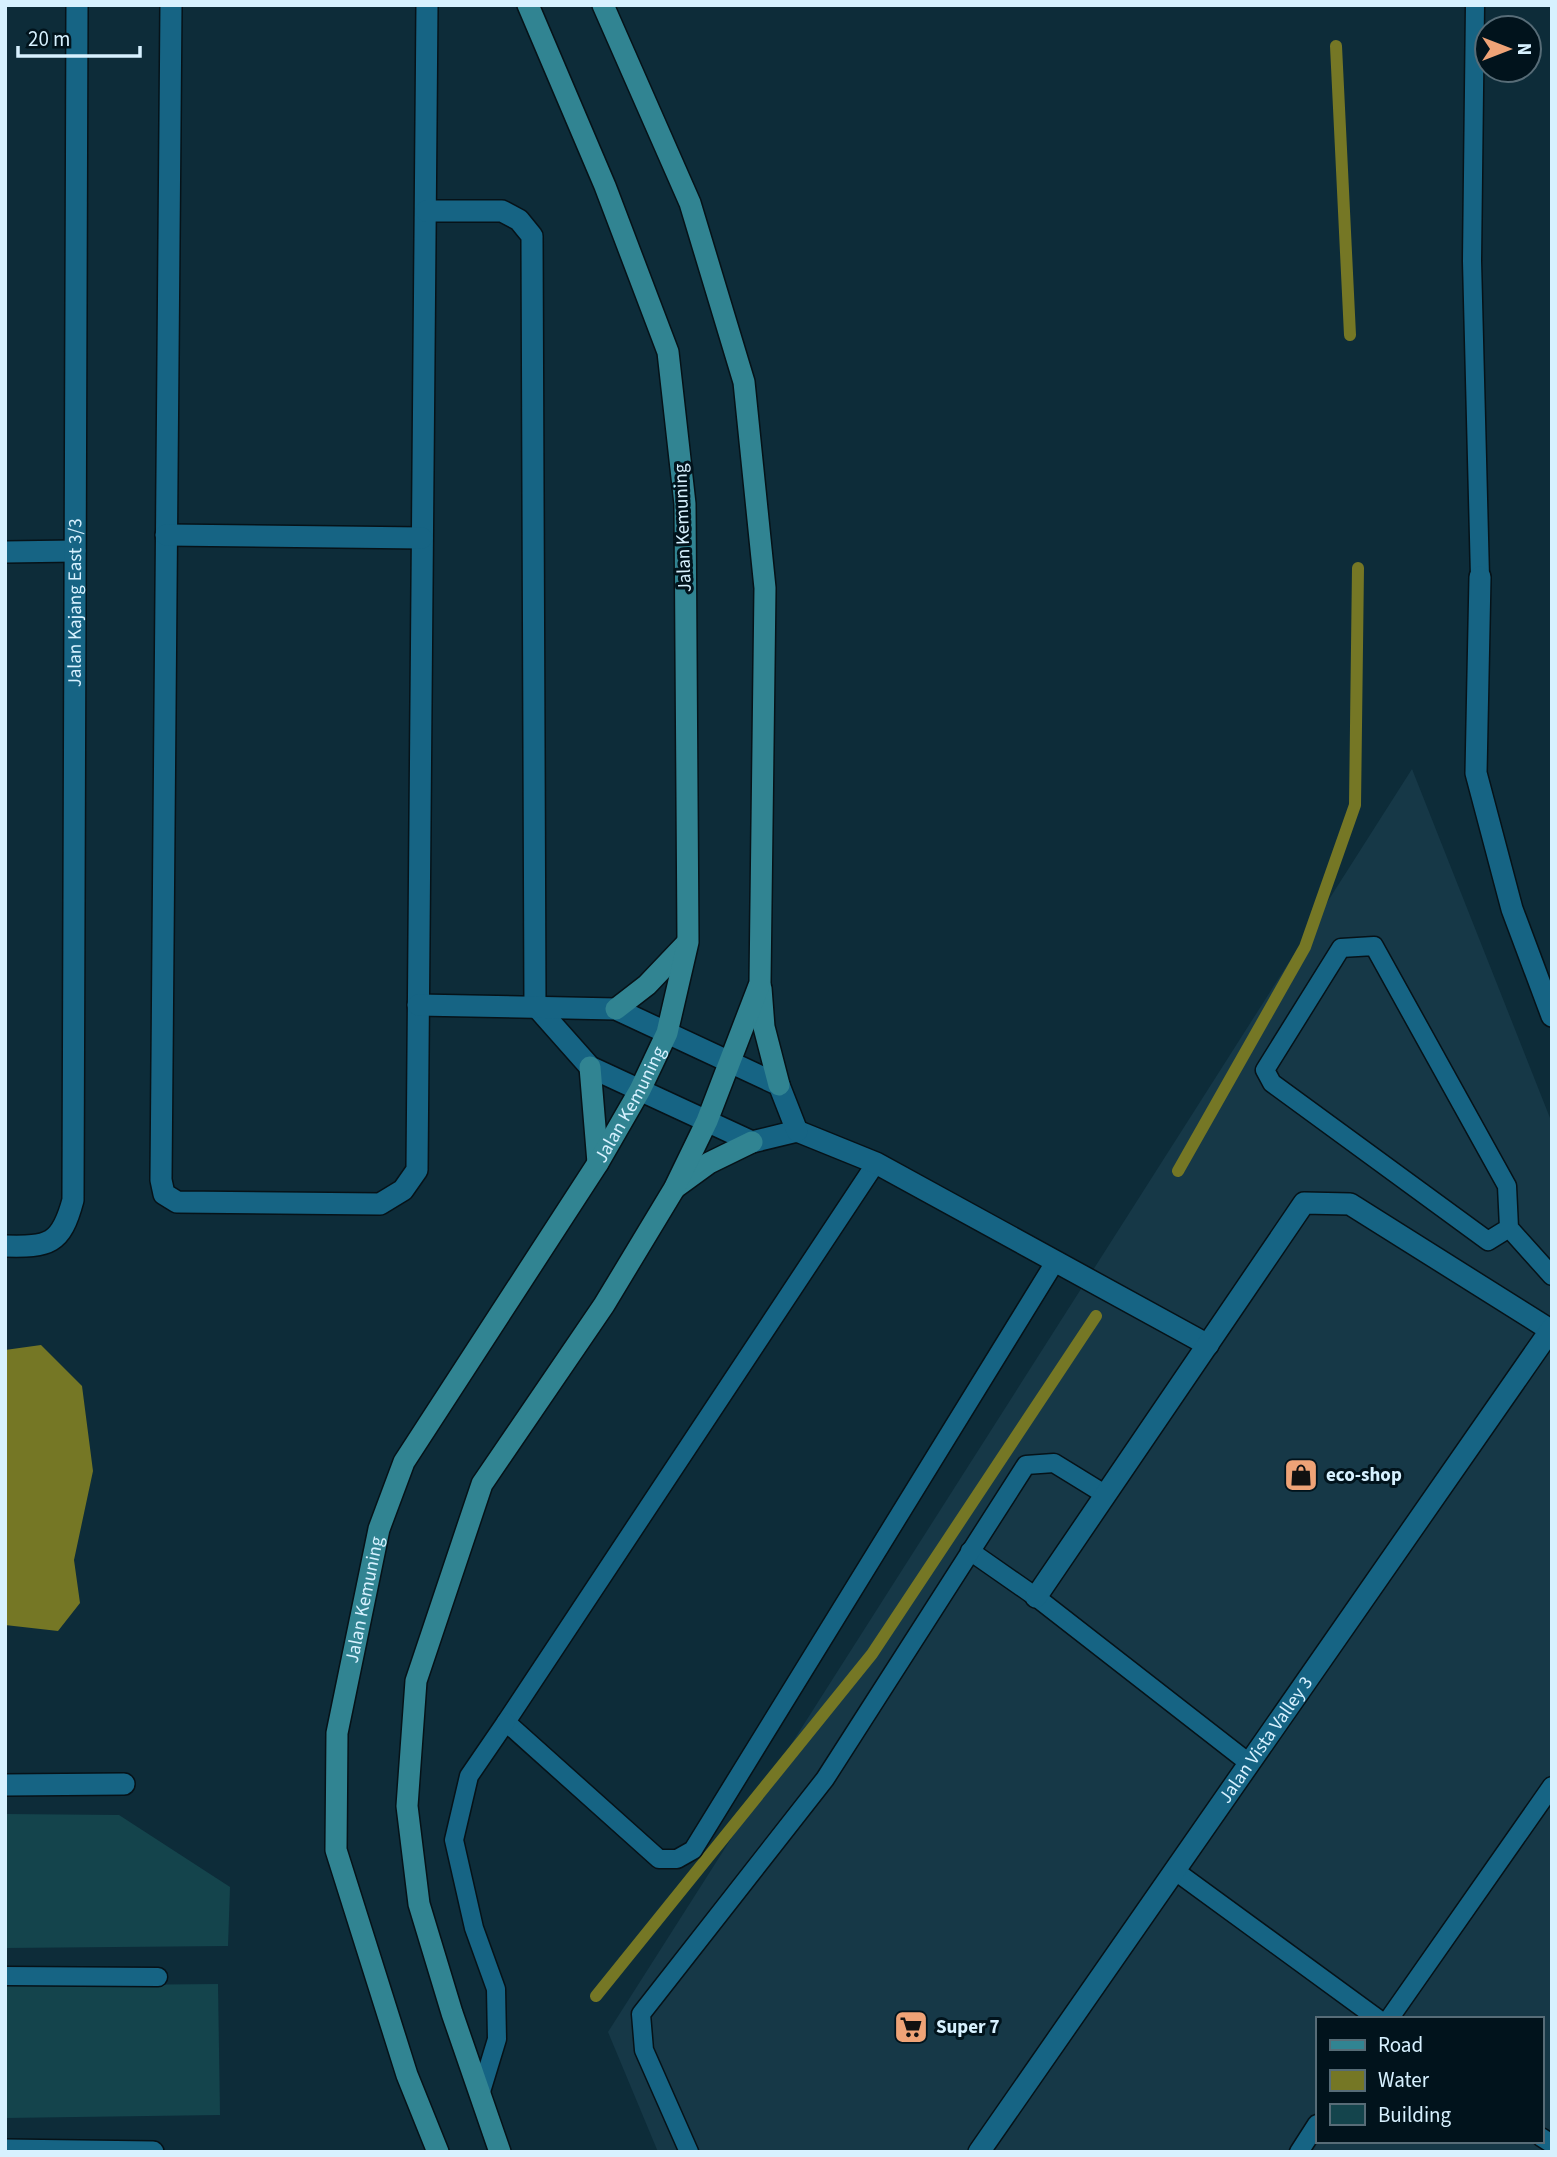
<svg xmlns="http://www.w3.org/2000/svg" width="1557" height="2157" font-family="'Source Sans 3',sans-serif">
<rect width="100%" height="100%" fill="#0d2c39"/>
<path fill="#163847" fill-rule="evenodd" d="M 1412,769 L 1552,1123 L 1552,2152 L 658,2152 L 608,2032 ZM 1317,2019 L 1541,2019 L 1541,2141 L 1317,2141 Z"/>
<path fill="#757725" d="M 41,1345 L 82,1386 L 93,1471 L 74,1560 L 80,1603 L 58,1631 L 5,1625 L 5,1350 Z"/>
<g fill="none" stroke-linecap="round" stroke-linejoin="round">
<g stroke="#757725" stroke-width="12">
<path d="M 1336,46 L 1350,335"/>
<path d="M 1178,1171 L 1305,947 L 1355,805 L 1358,568"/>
<path d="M 596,1996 L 872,1654 L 1096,1316"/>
</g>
</g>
<g fill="#14444c">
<path d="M 5,1814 L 119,1815 L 230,1887 L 228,1946 L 5,1948 Z"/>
<path d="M 218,1984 L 220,2115 L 5,2118 L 5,1986 Z"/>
</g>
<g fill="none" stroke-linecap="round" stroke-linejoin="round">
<g stroke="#061218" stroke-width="21">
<g id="lane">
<path d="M 1475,5 L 1472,261 L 1480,577"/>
<path d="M 876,1163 L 506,1722 L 659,1859 L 677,1859 L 693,1850 L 1055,1262"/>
<path d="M 1509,1228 L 1488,1241 L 1272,1083 L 1265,1070 L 1341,948 L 1374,946 L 1507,1186 L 1509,1228 L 1552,1276"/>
<path d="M 970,1551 L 1036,1597 L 1249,1763"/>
<path d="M 1174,1870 L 1378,2019"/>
<path d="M 5,1976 L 158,1977"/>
<path d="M 1389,2019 L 1552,1786"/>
<path d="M 480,2095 L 497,2039 L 496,1989 L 474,1928 L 454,1840 L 469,1776 L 506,1722"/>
<path d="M 1541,2137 L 1552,2144"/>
<path d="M 689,2152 L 644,2050 L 641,2014 L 825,1779 L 1026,1465 L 1054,1463 L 1106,1495"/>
<path d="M 1299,2152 L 1317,2124"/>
</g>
</g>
<g stroke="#061218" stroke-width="24">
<g id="street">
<path d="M 171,5 L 161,1180 L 164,1194 L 177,1202 L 380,1204 L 403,1190 L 417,1170 L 427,5"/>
<path d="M 426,211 L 502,211 L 519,220 L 532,236 L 535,1005 L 590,1067 L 752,1142 L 797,1131 L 876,1163 L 1208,1345"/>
<path d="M 166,535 L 422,538"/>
<path d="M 5,552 L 75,551"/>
<path d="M 1480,577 L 1476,773 L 1512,909 L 1552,1016"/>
<path d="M 418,1005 L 616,1009 L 779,1085 L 797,1131"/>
<path id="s1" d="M 5,1246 C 49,1247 61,1245 73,1200 L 77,5"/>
<path d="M 1036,1597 L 1304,1203 L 1350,1204 L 1552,1331"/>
<path d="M 5,1785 L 124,1784"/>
<path d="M 5,2150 L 153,2152"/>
<path id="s2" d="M 979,2152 L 1552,1328"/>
</g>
</g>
<g stroke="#061218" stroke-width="24">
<g id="secondary">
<path d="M 761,988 L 764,1027 L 779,1085"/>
<path d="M 616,1009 L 647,985 L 686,944"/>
<path d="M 590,1067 L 598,1163"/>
<path d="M 676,1187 L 709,1163 L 752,1142"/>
<path id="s3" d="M 438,2152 L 407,2075 L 336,1850 L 337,1733 L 379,1529 L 404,1462 L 598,1163 L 640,1090 L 667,1033 L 688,942 L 685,504 L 668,352 L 605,186 L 528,5"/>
<path d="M 500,2152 L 452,2013 L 419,1904 L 407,1806 L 416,1681 L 482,1484 L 604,1305 L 674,1189 L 707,1121 L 760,983 L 765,588 L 744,382 L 690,203 L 603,5"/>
</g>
</g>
<use href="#lane" stroke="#166484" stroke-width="18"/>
<use href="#street" stroke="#166484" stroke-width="21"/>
<use href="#secondary" stroke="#318492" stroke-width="21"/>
</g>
<defs>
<g id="shop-square" transform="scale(1.75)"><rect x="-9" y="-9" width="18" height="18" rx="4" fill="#efa377" stroke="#01131c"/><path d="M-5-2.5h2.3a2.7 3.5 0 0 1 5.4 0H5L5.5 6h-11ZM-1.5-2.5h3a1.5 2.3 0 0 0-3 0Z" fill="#111"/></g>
<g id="supermarket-square" transform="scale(1.75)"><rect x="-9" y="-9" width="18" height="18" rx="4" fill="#efa377" stroke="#01131c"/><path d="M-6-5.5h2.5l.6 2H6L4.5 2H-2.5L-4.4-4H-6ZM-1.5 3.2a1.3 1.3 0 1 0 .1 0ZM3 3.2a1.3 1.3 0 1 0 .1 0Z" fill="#111"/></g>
</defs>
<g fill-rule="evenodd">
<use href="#shop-square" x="1301" y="1475"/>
<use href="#supermarket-square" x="911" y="2027"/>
</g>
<g text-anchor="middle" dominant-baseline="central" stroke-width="6" stroke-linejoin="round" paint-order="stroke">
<g font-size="19" fill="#d7f1ff" stroke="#01131c">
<text transform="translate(683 528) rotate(-92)">Jalan Kemuning</text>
<text stroke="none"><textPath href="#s1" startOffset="691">Jalan Kajang East 3/3</textPath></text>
<text stroke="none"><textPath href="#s3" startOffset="1139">Jalan Kemuning</textPath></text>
<text stroke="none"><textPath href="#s3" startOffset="572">Jalan Kemuning</textPath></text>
<text stroke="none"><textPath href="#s2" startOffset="502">Jalan Vista Valley 3</textPath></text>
</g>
<g font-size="19" font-weight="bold" fill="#d7f1ff" stroke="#01131c" text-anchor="start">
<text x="1326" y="1475">eco-shop</text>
<text x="936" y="2027">Super 7</text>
</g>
</g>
<rect width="1557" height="2157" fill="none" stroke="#d7f1ff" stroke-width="14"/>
<rect x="1316" y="2017" width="228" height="126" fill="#01131c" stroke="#576c77" stroke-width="2"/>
<rect x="1330" y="2040" width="35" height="10" fill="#318492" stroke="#576c77" stroke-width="2"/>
<text x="1378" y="2052" font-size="21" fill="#d7f1ff">Road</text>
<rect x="1330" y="2070" width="35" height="21" fill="#757725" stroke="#576c77" stroke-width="2"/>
<text x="1378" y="2087" font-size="21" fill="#d7f1ff">Water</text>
<rect x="1330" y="2104" width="35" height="21" fill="#14444c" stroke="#576c77" stroke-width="2"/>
<text x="1378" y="2122" font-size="21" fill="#d7f1ff">Building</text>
<g transform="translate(1508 49) rotate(90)"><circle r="33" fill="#01131c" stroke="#576c77" stroke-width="2"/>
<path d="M0-5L12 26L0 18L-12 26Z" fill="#efa377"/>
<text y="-10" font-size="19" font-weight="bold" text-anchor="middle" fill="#d7f1ff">N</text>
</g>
<path d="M18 46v10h122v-10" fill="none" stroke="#d7f1ff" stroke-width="3.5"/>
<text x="28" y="46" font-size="21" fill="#d7f1ff" stroke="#01131c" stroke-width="5" paint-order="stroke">20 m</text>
</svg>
